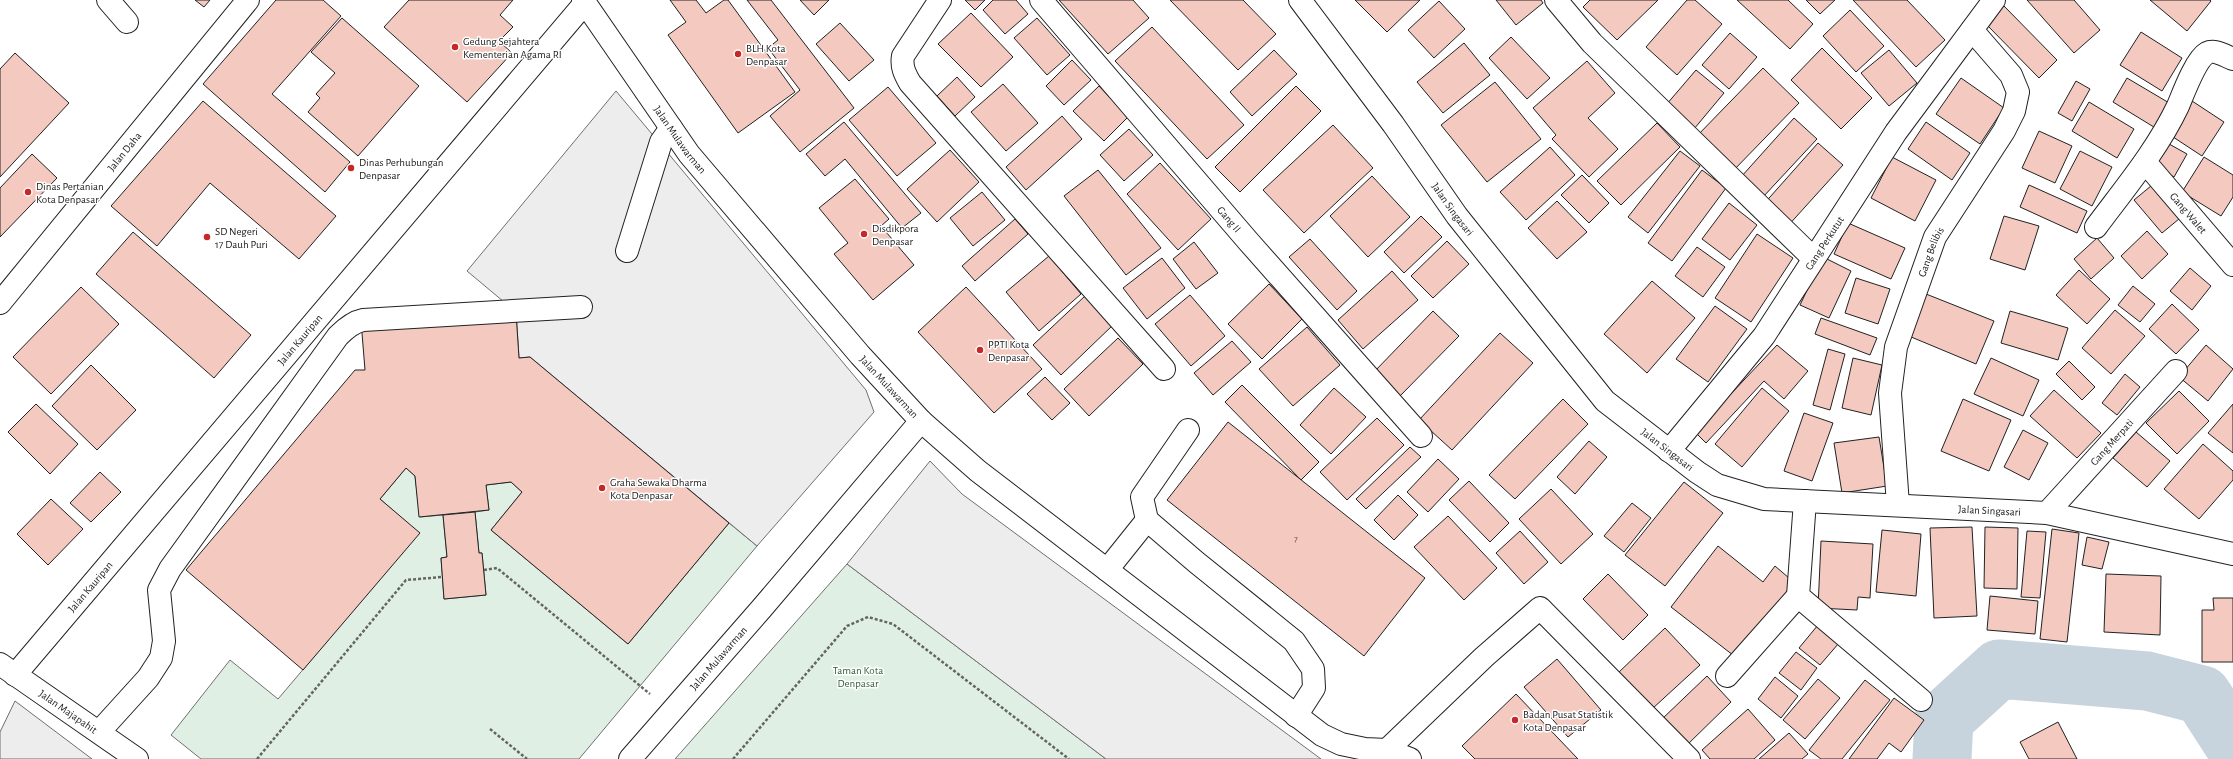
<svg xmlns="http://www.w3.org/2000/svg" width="2233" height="759" font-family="'Alegreya Sans',sans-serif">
<rect width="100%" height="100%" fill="#fff"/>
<g fill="#e0efe3" stroke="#6f6f6f">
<path d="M 406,468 L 415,476 L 420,517 L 443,515 L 447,557 L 441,558 L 444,599 L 486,595 L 482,553 L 479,553 L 475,512 L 489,510 L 486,485 L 511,482 L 522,492 L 491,530 L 628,644 L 729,523 L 757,546 L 579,759 L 201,759 L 171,735 L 230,660 L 278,699 L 419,533 L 380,499 Z"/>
<path d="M 847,564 L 1106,759 L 675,759 Z"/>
</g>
<g fill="#ededed" stroke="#6f6f6f">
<path d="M 616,91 L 866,390 L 874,412 L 757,546 L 530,357 L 519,358 L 516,312 L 467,271 Z"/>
<path d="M 930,461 L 962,494 L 1321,759 L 1106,759 L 847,564 Z"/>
<path d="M 15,701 L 92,759 L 0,759 L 0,732 Z"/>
</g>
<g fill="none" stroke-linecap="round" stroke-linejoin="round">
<path stroke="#c7d3dd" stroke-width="59" d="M 1942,759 L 1944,719 L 1999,669 L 2147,681 L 2202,695 L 2233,743"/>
</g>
<g fill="#f3c9c0" stroke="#222">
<path d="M 195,0 L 210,0 L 204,7 Z"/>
<path d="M 276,0 L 323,0 L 341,16 L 272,94 L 350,162 L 325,192 L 203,84 Z"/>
<path d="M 409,0 L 513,0 L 500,15 L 513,27 L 499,41 L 512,53 L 467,102 L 384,27 Z"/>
<path d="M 670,0 L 696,0 L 706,13 L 724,0 L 728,0 L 795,92 L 738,133 L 668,35 L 686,22 Z"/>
<path d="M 747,0 L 771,0 L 854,108 L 800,152 L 770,116 L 800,90 L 768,48 L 778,40 Z"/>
<path d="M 800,0 L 829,0 L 814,15 Z"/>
<path d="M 965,0 L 985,0 L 975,10 Z"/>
<path d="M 993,0 L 1016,0 L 1028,14 L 1005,34 L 983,10 Z"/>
<path d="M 1059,0 L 1133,0 L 1149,18 L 1108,54 Z"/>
<path d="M 1170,0 L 1243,0 L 1276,34 L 1238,70 Z"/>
<path d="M 1355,0 L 1420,0 L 1387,32 Z"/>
<path d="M 1496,0 L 1541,0 L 1543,3 L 1516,25 Z"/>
<path d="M 1590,0 L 1658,0 L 1617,40 L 1583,7 Z"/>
<path d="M 1687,0 L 1695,0 L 1722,24 L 1677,75 L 1646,47 Z"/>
<path d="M 1737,0 L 1788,0 L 1813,24 L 1790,49 Z"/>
<path d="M 1806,0 L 1835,0 L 1820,14 Z"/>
<path d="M 1853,0 L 1907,0 L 1945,40 L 1916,67 Z"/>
<path d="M 2027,0 L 2074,0 L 2100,30 L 2074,53 Z"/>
<path d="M 2150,0 L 2210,0 L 2211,1 L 2187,31 Z"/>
<path d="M 1439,1 L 1465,29 L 1434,58 L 1408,30 Z"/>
<path d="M 2004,6 L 2057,60 L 2039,78 L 1986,24 Z"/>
<path d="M 1850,10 L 1884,46 L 1856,72 L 1823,36 Z"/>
<path d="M 971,13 L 1013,57 L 981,87 L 938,44 Z"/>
<path d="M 342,18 L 419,86 L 358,156 L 308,112 L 320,98 L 316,94 L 335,73 L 311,52 Z"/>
<path d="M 1037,18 L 1070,55 L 1047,75 L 1014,38 Z"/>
<path d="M 840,23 L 874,60 L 849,81 L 816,44 Z"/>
<path d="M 1152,27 L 1244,125 L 1207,159 L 1115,61 Z"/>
<path d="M 2141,32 L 2182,58 L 2162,91 L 2120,65 Z"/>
<path d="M 1730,33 L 1757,57 L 1729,89 L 1702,65 Z"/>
<path d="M 1511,37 L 1550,78 L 1527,99 L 1489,58 Z"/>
<path d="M 1464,43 L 1490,75 L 1443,113 L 1417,82 Z"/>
<path d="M 1822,48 L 1872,98 L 1841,129 L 1791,80 Z"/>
<path d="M 1274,50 L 1297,74 L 1252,116 L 1230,92 Z"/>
<path d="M 1889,50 L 1917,83 L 1889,106 L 1861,73 Z"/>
<path d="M 15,53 L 69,103 L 0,177 L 0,69 Z"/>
<path d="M 1072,60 L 1091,80 L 1064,105 L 1046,86 Z"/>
<path d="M 1587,61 L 1615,93 L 1588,118 L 1618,149 L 1589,177 L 1552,139 L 1556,135 L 1533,108 Z"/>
<path d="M 1763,68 L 1799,103 L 1731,173 L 1695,138 Z"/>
<path d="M 1696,70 L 1724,93 L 1694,129 L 1666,105 Z"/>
<path d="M 957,77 L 975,97 L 955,116 L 937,96 Z"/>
<path d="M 1961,78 L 2004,108 L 1980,144 L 1936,114 Z"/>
<path d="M 2127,78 L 2176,107 L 2162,132 L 2113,102 Z"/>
<path d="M 2076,81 L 2090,89 L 2072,121 L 2058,113 Z"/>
<path d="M 1495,82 L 1541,139 L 1487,182 L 1441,125 Z"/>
<path d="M 1003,84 L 1038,123 L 1006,151 L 971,112 Z"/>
<path d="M 1099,86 L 1128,117 L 1104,141 L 1073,111 Z"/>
<path d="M 1296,86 L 1321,111 L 1240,192 L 1215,167 Z"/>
<path d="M 888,87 L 936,143 L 897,176 L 849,120 Z"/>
<path d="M 2189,99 L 2224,122 L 2202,156 L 2167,133 Z"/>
<path d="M 203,101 L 336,216 L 299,259 L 210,183 L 157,246 L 111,206 Z"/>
<path d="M 2089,102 L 2134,129 L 2117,158 L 2072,131 Z"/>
<path d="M 1062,116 L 1082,139 L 1026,190 L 1006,167 Z"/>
<path d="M 1794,118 L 1817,139 L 1763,197 L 1741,177 Z"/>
<path d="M 844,122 L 921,213 L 902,228 L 845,159 L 825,176 L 806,154 Z"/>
<path d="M 1926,122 L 1970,153 L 1952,180 L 1908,149 Z"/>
<path d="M 1657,123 L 1680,147 L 1621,205 L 1597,181 Z"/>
<path d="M 1333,125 L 1373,168 L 1304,233 L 1263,190 Z"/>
<path d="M 1129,129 L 1153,155 L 1124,181 L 1100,155 Z"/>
<path d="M 2039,131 L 2072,146 L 2055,183 L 2022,168 Z"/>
<path d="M 2162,140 L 2187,154 L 2174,177 L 2149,162 Z"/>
<path d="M 1818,143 L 1843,165 L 1786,228 L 1762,206 Z"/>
<path d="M 1550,147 L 1575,175 L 1526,220 L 1500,192 Z"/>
<path d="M 950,150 L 979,182 L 937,222 L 907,189 Z"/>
<path d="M 1680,151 L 1700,166 L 1648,233 L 1628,217 Z"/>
<path d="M 2080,151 L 2112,167 L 2092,206 L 2060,189 Z"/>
<path d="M 32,154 L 57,178 L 0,237 L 0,188 Z"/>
<path d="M 1892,157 L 1936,180 L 1915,221 L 1871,198 Z"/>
<path d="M 2204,157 L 2233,175 L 2233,197 L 2221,216 L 2182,192 Z"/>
<path d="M 1160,163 L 1211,219 L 1178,250 L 1127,194 Z"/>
<path d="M 1098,170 L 1161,248 L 1126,275 L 1064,196 Z"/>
<path d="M 1702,170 L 1726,188 L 1672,261 L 1648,243 Z"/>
<path d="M 1582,175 L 1609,203 L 1589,223 L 1561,195 Z"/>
<path d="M 1372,176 L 1410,217 L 1368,257 L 1330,216 Z"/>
<path d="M 855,179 L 889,219 L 881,226 L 914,265 L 873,300 L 834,254 L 848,243 L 819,208 Z"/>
<path d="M 2157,181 L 2185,214 L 2162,233 L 2134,200 Z"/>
<path d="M 2029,185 L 2087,211 L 2077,233 L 2020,207 Z"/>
<path d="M 982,192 L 1005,220 L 973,246 L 950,218 Z"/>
<path d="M 1557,201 L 1587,232 L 1557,259 L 1528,228 Z"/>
<path d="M 1729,203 L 1757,225 L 1730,260 L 1702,239 Z"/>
<path d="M 1421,216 L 1442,237 L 1404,273 L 1384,252 Z"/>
<path d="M 2004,216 L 2039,226 L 2025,270 L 1990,259 Z"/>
<path d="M 1015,219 L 1028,234 L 975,281 L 962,266 Z"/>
<path d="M 1848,223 L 1905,248 L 1891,279 L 1834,254 Z"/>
<path d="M 2147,231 L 2168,254 L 2142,279 L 2121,256 Z"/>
<path d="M 133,232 L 251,335 L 214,378 L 96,274 Z"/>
<path d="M 1757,234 L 1793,258 L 1751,322 L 1715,298 Z"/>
<path d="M 2097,238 L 2114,258 L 2091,279 L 2074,259 Z"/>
<path d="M 1310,239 L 1357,291 L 1337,310 L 1289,257 Z"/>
<path d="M 1447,241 L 1469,264 L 1433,298 L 1411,276 Z"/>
<path d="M 1194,242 L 1218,273 L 1196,289 L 1173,259 Z"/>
<path d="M 1697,247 L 1725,267 L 1703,297 L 1675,276 Z"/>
<path d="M 1049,256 L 1081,294 L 1039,331 L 1006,292 Z"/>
<path d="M 1823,257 L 1851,271 L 1829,318 L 1800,305 Z"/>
<path d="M 1162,258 L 1185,288 L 1147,319 L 1123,288 Z"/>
<path d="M 2190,268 L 2211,286 L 2192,310 L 2170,291 Z"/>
<path d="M 2079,270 L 2110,299 L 2087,324 L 2056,295 Z"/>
<path d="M 1392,271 L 1418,300 L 1363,349 L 1338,320 Z"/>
<path d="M 1856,278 L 1890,289 L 1878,324 L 1845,313 Z"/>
<path d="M 1652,281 L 1695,318 L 1647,373 L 1604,334 Z"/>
<path d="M 1269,284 L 1302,319 L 1262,359 L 1228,324 Z"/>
<path d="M 2133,286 L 2155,304 L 2140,322 L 2118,305 Z"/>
<path d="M 81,287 L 119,324 L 51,394 L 13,357 Z"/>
<path d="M 966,287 L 1042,369 L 994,413 L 918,332 Z"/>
<path d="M 1921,292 L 1994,321 L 1976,364 L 1904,334 Z"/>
<path d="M 1190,295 L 1225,336 L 1191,366 L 1155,324 Z"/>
<path d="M 1085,296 L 1113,325 L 1061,375 L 1033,345 Z"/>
<path d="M 2172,304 L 2199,330 L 2176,354 L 2149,329 Z"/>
<path d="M 1715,306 L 1747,329 L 1708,382 L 1676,359 Z"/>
<path d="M 2115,310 L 2145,336 L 2111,374 L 2082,348 Z"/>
<path d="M 1433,311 L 1459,336 L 1398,398 L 1373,373 Z"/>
<path d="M 2010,311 L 2068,328 L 2058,360 L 2001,343 Z"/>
<path d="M 516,312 L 519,358 L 530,357 L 729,523 L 628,644 L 491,530 L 522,492 L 511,482 L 486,485 L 489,510 L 419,517 L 415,476 L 406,468 L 380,499 L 420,533 L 303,670 L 186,570 L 355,370 L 365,370 L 361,321 Z"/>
<path d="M 1821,318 L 1877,338 L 1870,355 L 1815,334 Z"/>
<path d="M 1307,327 L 1340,365 L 1293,406 L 1259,369 Z"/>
<path d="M 1500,333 L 1533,363 L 1452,450 L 1419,420 Z"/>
<path d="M 1118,338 L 1143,364 L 1089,416 L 1064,389 Z"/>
<path d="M 1232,341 L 1251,362 L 1213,395 L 1194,373 Z"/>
<path d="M 1777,345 L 1808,371 L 1784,399 L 1764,381 L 1706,443 L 1695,432 Z"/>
<path d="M 2206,345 L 2233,369 L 2208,401 L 2179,377 Z"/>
<path d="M 1828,349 L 1845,354 L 1830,410 L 1813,405 Z"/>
<path d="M 1853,358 L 1882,365 L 1871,415 L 1842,408 Z"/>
<path d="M 1991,358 L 2039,380 L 2023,416 L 1974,394 Z"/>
<path d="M 2069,361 L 2095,387 L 2082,400 L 2056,374 Z"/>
<path d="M 91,365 L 136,410 L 97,450 L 52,406 Z"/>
<path d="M 2125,374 L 2140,387 L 2117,415 L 2102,403 Z"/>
<path d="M 1045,377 L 1070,403 L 1052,420 L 1027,394 Z"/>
<path d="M 1242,385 L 1319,462 L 1301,480 L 1225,402 Z"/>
<path d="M 1334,388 L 1366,417 L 1331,454 L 1300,425 Z"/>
<path d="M 1762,388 L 1789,411 L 1742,467 L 1715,444 Z"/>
<path d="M 2054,390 L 2101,433 L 2077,458 L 2030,416 Z"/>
<path d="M 2179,391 L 2209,421 L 2177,454 L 2146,423 Z"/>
<path d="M 1563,399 L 1588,424 L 1515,499 L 1489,475 Z"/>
<path d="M 1963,399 L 2011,420 L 1989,471 L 1941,451 Z"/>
<path d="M 36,404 L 78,444 L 50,474 L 8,432 Z"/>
<path d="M 2233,404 L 2233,453 L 2208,433 Z"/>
<path d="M 1804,413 L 1833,423 L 1812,481 L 1784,471 Z"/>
<path d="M 1377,418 L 1404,445 L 1347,500 L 1320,472 Z"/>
<path d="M 1228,422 L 1425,578 L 1364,656 L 1167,500 Z"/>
<path d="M 2023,430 L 2048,443 L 2029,480 L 2004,467 Z"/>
<path d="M 2136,432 L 2170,461 L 2147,487 L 2113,458 Z"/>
<path d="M 1879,437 L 1887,486 L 1842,493 L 1834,443 Z"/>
<path d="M 1589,441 L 1607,457 L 1575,494 L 1557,477 Z"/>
<path d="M 2203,444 L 2233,471 L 2233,480 L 2199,519 L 2164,489 Z"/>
<path d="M 1410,447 L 1421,457 L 1366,509 L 1356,499 Z"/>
<path d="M 1438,459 L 1459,479 L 1428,512 L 1407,492 Z"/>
<path d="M 100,472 L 121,492 L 91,522 L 70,503 Z"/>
<path d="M 1469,481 L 1509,523 L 1490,542 L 1449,500 Z"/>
<path d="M 1684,482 L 1723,513 L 1665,586 L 1625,555 Z"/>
<path d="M 1551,489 L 1593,534 L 1561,564 L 1519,519 Z"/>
<path d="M 1398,495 L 1418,515 L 1394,540 L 1374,520 Z"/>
<path d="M 51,499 L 83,529 L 48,565 L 17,534 Z"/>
<path d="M 1632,503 L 1651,518 L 1624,552 L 1604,536 Z"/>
<path d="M 475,512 L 479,553 L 482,553 L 486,595 L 444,599 L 441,558 L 447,557 L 443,515 Z"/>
<path d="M 1448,516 L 1497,568 L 1464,600 L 1414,547 Z"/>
<path d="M 1972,527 L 1977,616 L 1934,618 L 1930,528 Z"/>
<path d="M 1985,527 L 2018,528 L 2017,589 L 1984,588 Z"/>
<path d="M 2052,529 L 2079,533 L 2067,642 L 2040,639 Z"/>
<path d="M 1882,530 L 1921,534 L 1916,596 L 1876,592 Z"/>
<path d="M 1520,531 L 1548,562 L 1524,584 L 1496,553 Z"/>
<path d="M 2027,531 L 2046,532 L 2040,598 L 2021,597 Z"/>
<path d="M 2087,537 L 2109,542 L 2102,569 L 2082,565 Z"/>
<path d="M 1821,541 L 1873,544 L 1870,598 L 1858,597 L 1857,610 L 1818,608 Z"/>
<path d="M 1718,546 L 1763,582 L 1775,566 L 1796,584 L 1738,659 L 1671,607 Z"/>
<path d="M 1608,574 L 1648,615 L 1623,640 L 1583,599 Z"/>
<path d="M 2106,574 L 2161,576 L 2160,635 L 2104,632 Z"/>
<path d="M 1990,596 L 2038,601 L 2035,634 L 1987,630 Z"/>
<path d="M 2213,598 L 2233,598 L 2233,662 L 2202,662 L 2202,610 L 2214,610 Z"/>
<path d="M 1818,625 L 1839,643 L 1820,665 L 1799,648 Z"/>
<path d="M 1665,628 L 1700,665 L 1652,709 L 1618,673 Z"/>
<path d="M 1796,652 L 1817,668 L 1801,690 L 1779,673 Z"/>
<path d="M 1557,659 L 1601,710 L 1568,737 L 1524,687 Z"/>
<path d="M 1707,676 L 1731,702 L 1686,746 L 1661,720 Z"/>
<path d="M 1775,677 L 1798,696 L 1781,718 L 1758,699 Z"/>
<path d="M 1818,679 L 1840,698 L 1805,739 L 1783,720 Z"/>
<path d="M 1865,680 L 1890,700 L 1842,759 L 1821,759 L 1809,750 Z"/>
<path d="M 1516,694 L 1578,759 L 1475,759 L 1462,746 Z"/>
<path d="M 1894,698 L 1924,720 L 1901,752 L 1889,743 L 1877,759 L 1849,759 Z"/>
<path d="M 1748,709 L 1775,740 L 1754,759 L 1710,759 L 1702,750 Z"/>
<path d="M 2058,722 L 2077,759 L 2029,759 L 2020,742 Z"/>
<path d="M 1789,733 L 1808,754 L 1802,759 L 1759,759 Z"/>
</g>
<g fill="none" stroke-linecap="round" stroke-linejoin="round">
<g stroke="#222" stroke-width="24">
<g id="minor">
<path d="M 108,0 L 127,22"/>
<path id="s1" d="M 583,0 L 689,154 L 860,355 L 921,421 L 978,471 L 1322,735 L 1341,744 L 1365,749 L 1387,750 L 1410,759"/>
<path d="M 940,0 L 903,56 C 901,67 905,74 910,83 L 1164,369"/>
<path id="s2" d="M 1041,0 L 1248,241 L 1421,436"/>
<path id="s3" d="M 1300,0 L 1393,124 L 1457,216 L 1605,401 L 1697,472 L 1717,485 L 1764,499 L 2047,513 L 2233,554"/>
<path d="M 1556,0 L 1592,43 L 1813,258"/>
<path id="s4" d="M 2145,162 L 2233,265"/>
<path d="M 2096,227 C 2125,188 2157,150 2178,106 C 2183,94 2196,59 2207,53 C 2215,49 2225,56 2233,59"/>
<path d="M 627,251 L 661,142 L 671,128"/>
<path id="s5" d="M 0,303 L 248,0"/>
<path d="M 1188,430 L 1142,497 L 1147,520 L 1196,562 L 1294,641 L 1313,669 L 1314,688 L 1296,716"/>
<path id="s6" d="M 1669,451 L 1764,336 L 1896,132 L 1994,0"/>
<path d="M 1805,501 L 1798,596 L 1921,700"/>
<path id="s7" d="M 1898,505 L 1890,393 L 1896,347 L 1935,237 L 2004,131 L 2014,111 L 2018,92 L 2011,75 L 1972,30"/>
<path id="s8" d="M 2047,513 L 2176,371"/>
<path d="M 1107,570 L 1147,520"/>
<path id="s9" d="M 0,664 L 137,759"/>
<path id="s10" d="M 15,675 L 585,3"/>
<path d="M 1727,676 L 1798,596"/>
<path d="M 99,732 L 148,678 L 161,658 L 164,641 L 159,590 L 170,569 L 338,336 C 345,329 353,322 363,320 L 581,307"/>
<path d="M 1387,750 L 1484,657 L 1540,608 L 1689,759"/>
<path id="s11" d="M 630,759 L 762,608 L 921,421"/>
</g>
</g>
<g stroke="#646464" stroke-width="2.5" stroke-dasharray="3 2" stroke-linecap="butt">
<path d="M 484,570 L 497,568 L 650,694"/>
<path d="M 490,729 L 527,759"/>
<path d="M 257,759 L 406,580 L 442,577"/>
<path d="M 733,759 L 847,626 L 868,617 L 893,624 L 1069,759"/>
</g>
<use href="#minor" stroke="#fff" stroke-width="22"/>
</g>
<g fill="#c62828" stroke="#fff" stroke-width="1.5">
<circle cx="455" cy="47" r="4"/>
<circle cx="738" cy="54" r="4"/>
<circle cx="351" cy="168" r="4"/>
<circle cx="28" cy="192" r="4"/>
<circle cx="864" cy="234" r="4"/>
<circle cx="207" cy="237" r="4"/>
<circle cx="980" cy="350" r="4"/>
<circle cx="602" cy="488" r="4"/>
<circle cx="1515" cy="720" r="4"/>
</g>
<g text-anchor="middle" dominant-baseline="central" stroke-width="3" stroke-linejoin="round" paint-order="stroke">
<g font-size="9" fill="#564c4a">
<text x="1296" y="539">7</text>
</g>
<g font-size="11" fill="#222" stroke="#fff" text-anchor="start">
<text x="463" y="41">Gedung Sejahtera<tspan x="463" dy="13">Kementerian Agama RI</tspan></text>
<text x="746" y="48">BLH Kota<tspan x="746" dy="13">Denpasar</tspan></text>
<text x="359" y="162">Dinas Perhubungan<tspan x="359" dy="13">Denpasar</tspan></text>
<text x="36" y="186">Dinas Pertanian<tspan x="36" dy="13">Kota Denpasar</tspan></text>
<text x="872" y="228">Disdikpora<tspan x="872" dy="13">Denpasar</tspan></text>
<text x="215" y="231">SD Negeri<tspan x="215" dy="13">17 Dauh Puri</tspan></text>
<text x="988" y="344">PPTI Kota<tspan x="988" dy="13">Denpasar</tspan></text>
<text x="610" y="482">Graha Sewaka Dharma<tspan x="610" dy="13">Kota Denpasar</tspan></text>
<text x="1523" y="714">Badan Pusat Statistik<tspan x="1523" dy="13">Kota Denpasar</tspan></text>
</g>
<g font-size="11" fill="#222" stroke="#fff">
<text stroke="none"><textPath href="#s1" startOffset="170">Jalan Mulawarman</textPath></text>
<text stroke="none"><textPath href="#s5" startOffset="196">Jalan Daha</textPath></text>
<text stroke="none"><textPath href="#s3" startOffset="259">Jalan Singasari</textPath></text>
<text stroke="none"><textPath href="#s4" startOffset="67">Gang Walet</textPath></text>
<text stroke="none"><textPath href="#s2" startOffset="289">Gang II</textPath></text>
<text stroke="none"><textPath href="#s6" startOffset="260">Gang Perkutut</textPath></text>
<text stroke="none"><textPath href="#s7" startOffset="260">Gang Belibis</textPath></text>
<text stroke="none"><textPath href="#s10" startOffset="440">Jalan Kauripan</textPath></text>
<text stroke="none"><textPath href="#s1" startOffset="494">Jalan Mulawarman</textPath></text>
<text stroke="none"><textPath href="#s8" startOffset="96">Gang Merpati</textPath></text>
<text stroke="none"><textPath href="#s3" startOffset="583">Jalan Singasari</textPath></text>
<text stroke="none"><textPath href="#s3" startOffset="919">Jalan Singasari</textPath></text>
<text stroke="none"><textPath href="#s10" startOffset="116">Jalan Kauripan</textPath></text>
<text stroke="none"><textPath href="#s11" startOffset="134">Jalan Mulawarman</textPath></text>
<text stroke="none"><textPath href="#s9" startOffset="83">Jalan Majapahit</textPath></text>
</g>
<g font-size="11" fill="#2f5e38" stroke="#fff">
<text x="858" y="670">Taman Kota<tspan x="858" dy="13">Denpasar</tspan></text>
</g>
</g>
</svg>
